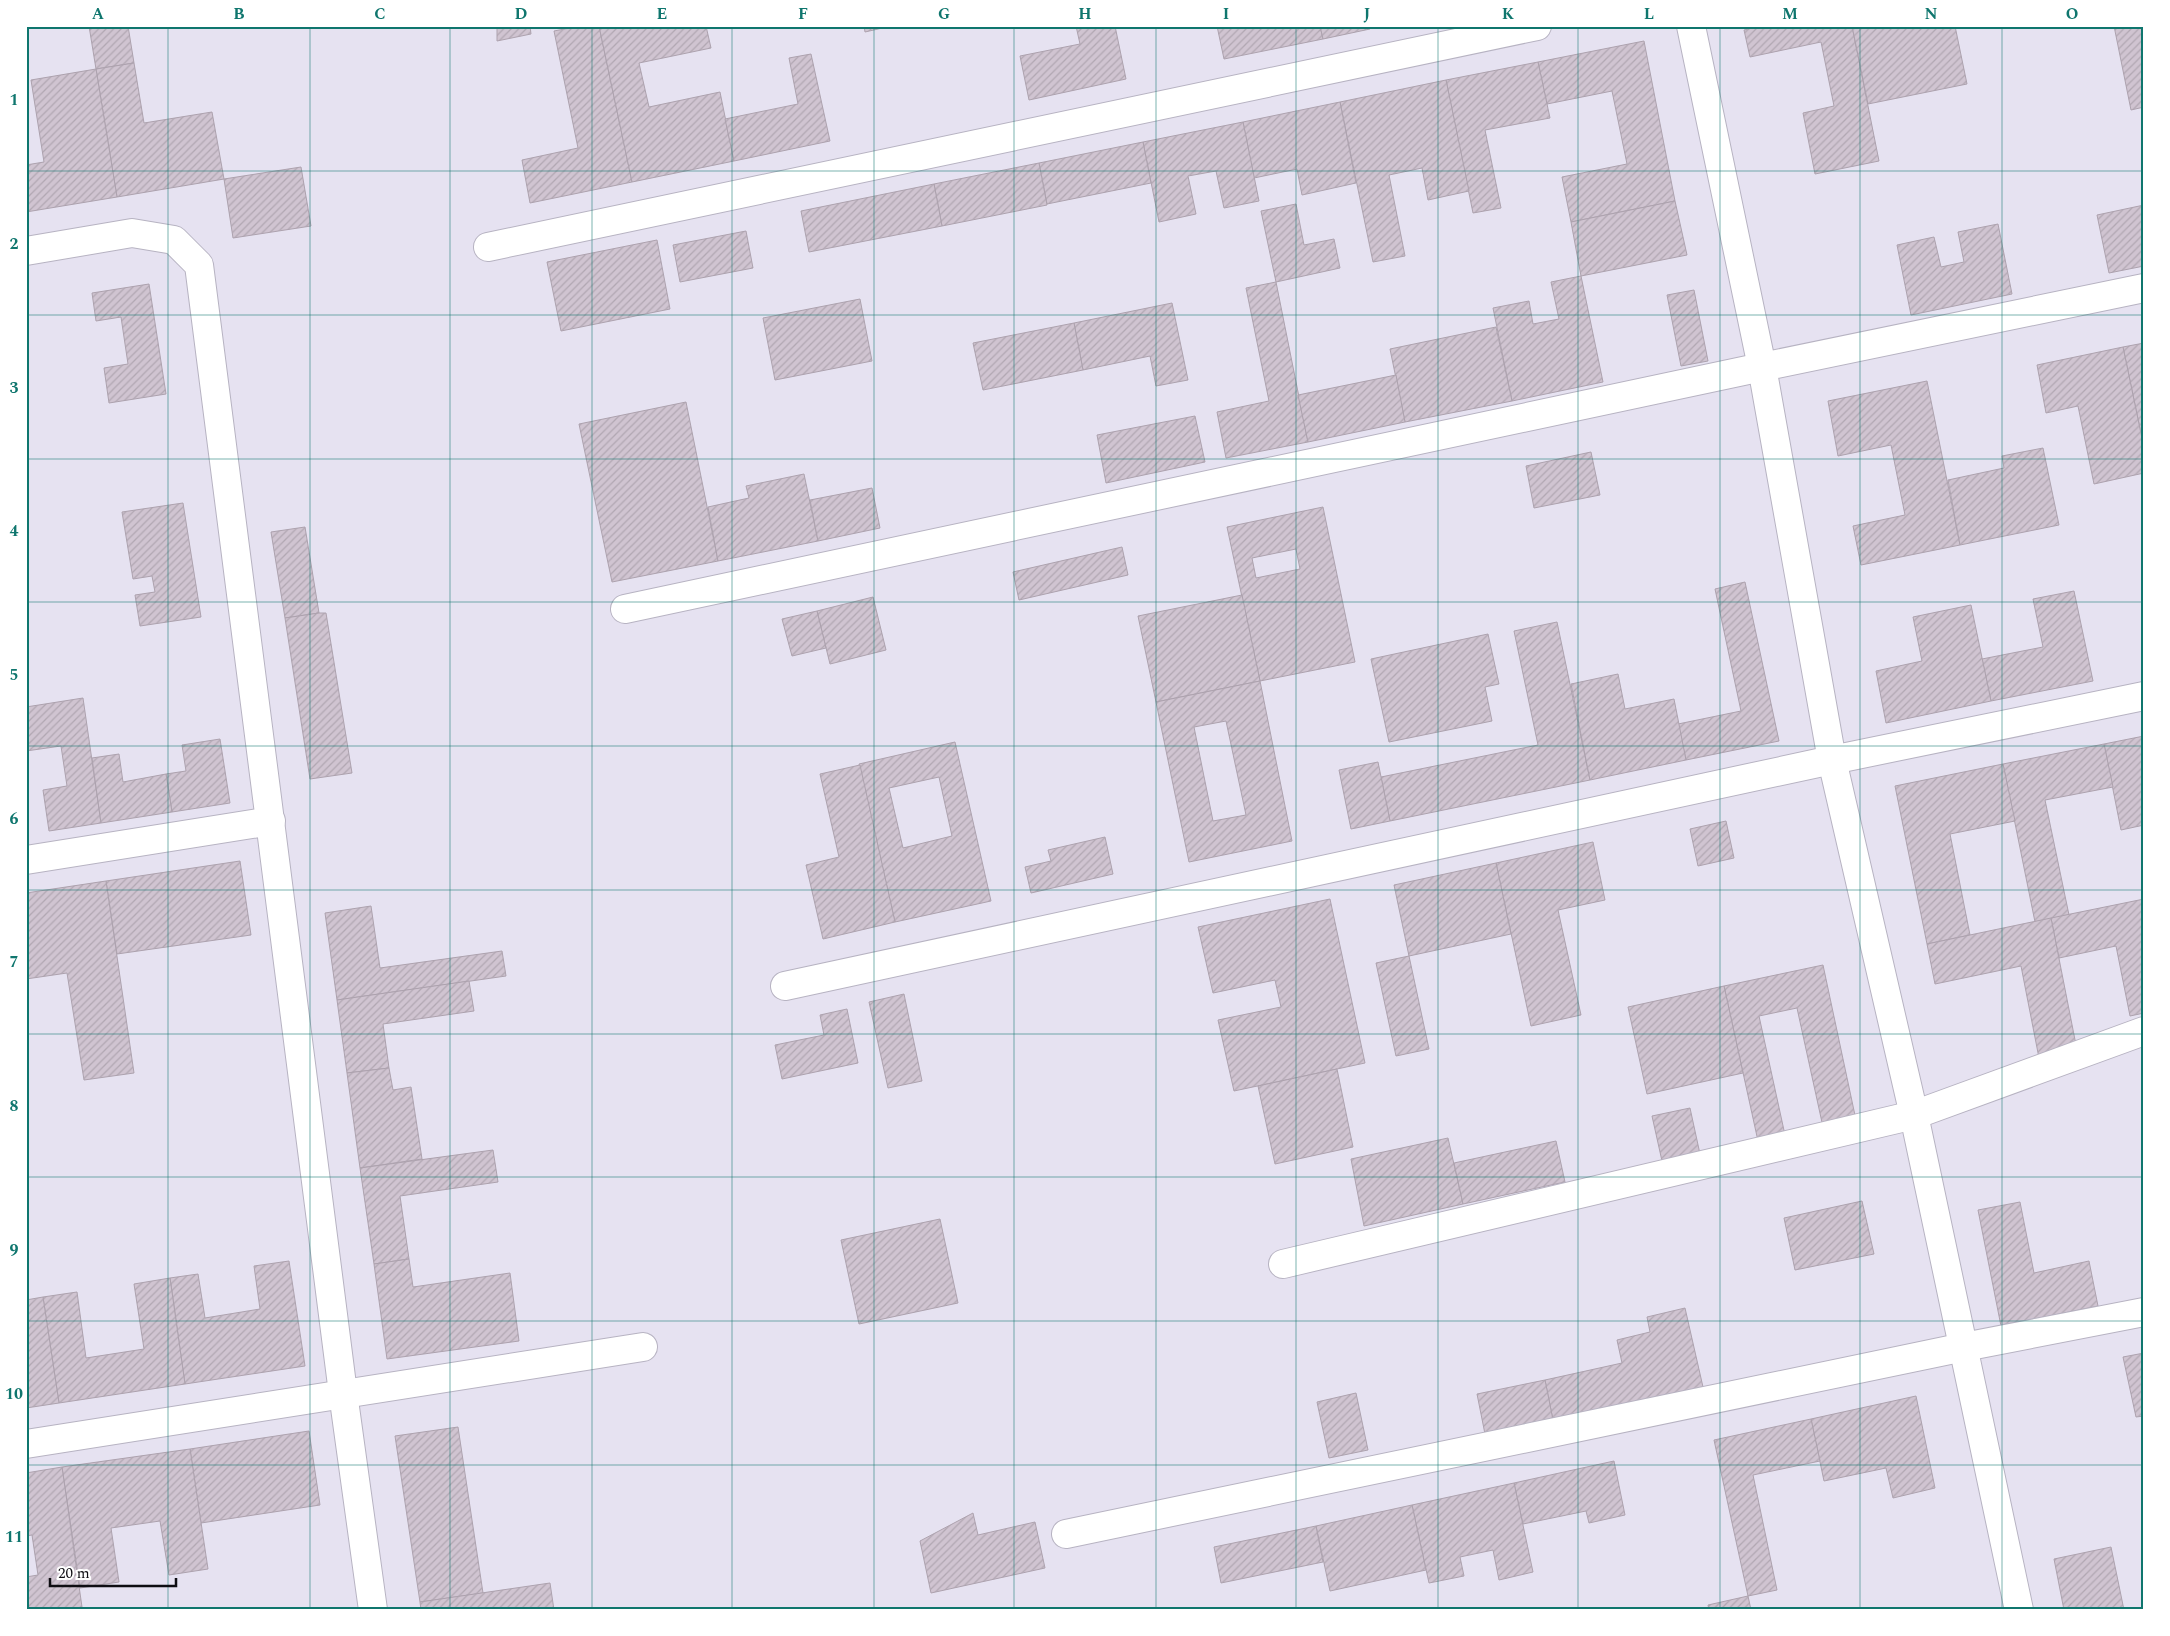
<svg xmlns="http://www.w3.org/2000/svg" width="2170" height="1636" font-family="Spectral,serif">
<defs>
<pattern id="building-hatch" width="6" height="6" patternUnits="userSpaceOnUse" patternTransform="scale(1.25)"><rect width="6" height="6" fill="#d0c4d1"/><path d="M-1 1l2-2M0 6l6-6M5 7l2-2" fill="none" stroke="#b1a7b2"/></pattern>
</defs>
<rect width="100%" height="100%" fill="#e6e2f1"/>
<g fill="url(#building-hatch)" stroke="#ada2ae" fill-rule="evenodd">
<path d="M 89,26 L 128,26 L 134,63 L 96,69 Z"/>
<path d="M 497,26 L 530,26 L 531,34 L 497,41 Z"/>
<path d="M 580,26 L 599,26 L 632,182 L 530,203 L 522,160 L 578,148 L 554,31 Z"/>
<path d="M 599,26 L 706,26 L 711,48 L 639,63 L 649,107 L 720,92 L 734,161 L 632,182 Z"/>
<path d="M 864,26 L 891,26 L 865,32 Z"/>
<path d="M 1076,26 L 1115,26 L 1126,79 L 1029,100 L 1020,56 L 1080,44 Z"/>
<path d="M 1217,26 L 1320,26 L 1323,39 L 1224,59 Z"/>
<path d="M 1320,26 L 1369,26 L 1370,29 L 1323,39 Z"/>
<path d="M 1761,26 L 1852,26 L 1879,161 L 1815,174 L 1803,113 L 1834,106 L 1821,42 L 1750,57 L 1744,30 Z"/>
<path d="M 1852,26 L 1955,26 L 1967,84 L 1868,104 Z"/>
<path d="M 2114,26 L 2144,26 L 2144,107 L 2131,110 Z"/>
<path d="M 1644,41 L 1675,201 L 1571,222 L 1562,177 L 1627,164 L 1612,91 L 1547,104 L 1538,62 Z"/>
<path d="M 811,54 L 830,141 L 734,161 L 725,119 L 798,104 L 789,58 Z"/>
<path d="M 1538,62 L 1550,118 L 1485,130 L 1501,208 L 1473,213 L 1446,80 Z"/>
<path d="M 134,63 L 144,123 L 212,112 L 224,179 L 117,197 L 96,69 Z"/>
<path d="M 96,69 L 117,197 L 26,212 L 26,165 L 44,162 L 31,80 Z"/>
<path d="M 1446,80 L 1469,191 L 1428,200 L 1422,168 L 1389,175 L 1405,256 L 1373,262 L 1340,102 Z"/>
<path d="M 1340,102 L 1356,183 L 1302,195 L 1297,169 L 1254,178 L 1243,122 Z"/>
<path d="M 1243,122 L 1259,201 L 1224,208 L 1216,171 L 1188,176 L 1196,214 L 1159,222 L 1143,142 Z"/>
<path d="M 1143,142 L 1151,183 L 1047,204 L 1039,163 Z"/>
<path d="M 1039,163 L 1047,205 L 942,226 L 934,184 Z"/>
<path d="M 301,167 L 311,226 L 233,238 L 224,179 Z"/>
<path d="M 934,184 L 942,226 L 809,252 L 801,211 Z"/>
<path d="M 1675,201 L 1687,255 L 1581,276 L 1571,222 Z"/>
<path d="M 1296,204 L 1304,245 L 1334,239 L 1340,268 L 1276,282 L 1261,211 Z"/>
<path d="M 2144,205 L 2144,266 L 2109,273 L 2097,215 Z"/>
<path d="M 1998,224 L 2012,294 L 1911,315 L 1897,245 L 1934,237 L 1941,267 L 1964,262 L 1958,232 Z"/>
<path d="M 746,231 L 753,268 L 680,282 L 673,245 Z"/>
<path d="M 657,240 L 670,309 L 561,331 L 547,262 Z"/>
<path d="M 1581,276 L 1603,382 L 1512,401 L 1493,308 L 1529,301 L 1533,324 L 1559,319 L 1551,282 Z"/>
<path d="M 1276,282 L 1308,442 L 1226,458 L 1217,412 L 1269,401 L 1246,288 Z"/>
<path d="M 149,284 L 166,394 L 109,403 L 104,368 L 128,364 L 121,317 L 96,321 L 92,293 Z"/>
<path d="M 1694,290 L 1708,361 L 1681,366 L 1667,295 Z"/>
<path d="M 860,299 L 872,361 L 775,380 L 763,318 Z"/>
<path d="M 1172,303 L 1188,380 L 1156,386 L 1150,356 L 1083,370 L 1074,323 Z"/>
<path d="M 1074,323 L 1083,370 L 983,390 L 973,343 Z"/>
<path d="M 1496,327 L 1512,401 L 1405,422 L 1390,349 Z"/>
<path d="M 2144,343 L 2144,448 L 2123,347 Z"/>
<path d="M 2123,347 L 2144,448 L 2144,473 L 2094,484 L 2078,406 L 2046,413 L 2037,365 Z"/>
<path d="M 1396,375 L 1405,422 L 1308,442 L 1298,395 Z"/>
<path d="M 1927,381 L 1960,545 L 1861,565 L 1853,526 L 1905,515 L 1891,445 L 1838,456 L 1828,401 Z"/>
<path d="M 686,402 L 718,561 L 612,582 L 579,424 Z"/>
<path d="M 1195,416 L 1205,462 L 1106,483 L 1097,435 Z"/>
<path d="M 2043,448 L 2059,525 L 1960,545 L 1948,480 L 2004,468 L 2002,456 Z"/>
<path d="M 1591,452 L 1600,495 L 1534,508 L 1526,466 Z"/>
<path d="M 804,474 L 818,541 L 718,561 L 708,507 L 749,498 L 746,486 Z"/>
<path d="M 872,488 L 880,528 L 818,541 L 810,500 Z"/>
<path d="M 183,503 L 201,617 L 140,626 L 135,595 L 155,592 L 152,576 L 133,579 L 122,512 Z"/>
<path d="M 1323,507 L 1355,662 L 1260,681 L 1227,527 ZM 1296,549 L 1300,569 L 1256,578 L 1252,558 Z"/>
<path d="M 305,527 L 319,613 L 285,618 L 271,532 Z"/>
<path d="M 1122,547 L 1128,575 L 1019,600 L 1013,572 Z"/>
<path d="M 1745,582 L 1779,741 L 1686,760 L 1678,724 L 1741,711 L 1715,589 Z"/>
<path d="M 2074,591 L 2093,681 L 1991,701 L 1982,659 L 2043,647 L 2033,599 Z"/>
<path d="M 1242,595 L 1260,681 L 1156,702 L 1138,616 Z"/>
<path d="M 873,597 L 886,650 L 830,664 L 817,611 Z"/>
<path d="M 1971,605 L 1991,701 L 1886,723 L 1876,671 L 1922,661 L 1913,617 Z"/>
<path d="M 817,611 L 826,648 L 792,656 L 782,619 Z"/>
<path d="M 319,613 L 326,613 L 352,773 L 310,779 L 285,618 Z"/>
<path d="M 1557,622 L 1590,780 L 1390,821 L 1381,777 L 1538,745 L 1514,631 Z"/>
<path d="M 1488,634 L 1499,684 L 1485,687 L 1492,721 L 1389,742 L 1371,659 Z"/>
<path d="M 1618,674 L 1625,709 L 1674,699 L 1686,760 L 1590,780 L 1571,684 Z"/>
<path d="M 1260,681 L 1292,841 L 1189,862 L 1156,702 ZM 1226,721 L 1246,815 L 1213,821 L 1194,727 Z"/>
<path d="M 83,698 L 101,823 L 49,831 L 43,790 L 67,786 L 61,746 L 26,751 L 26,707 Z"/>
<path d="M 2144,736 L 2144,825 L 2121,830 L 2104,744 Z"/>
<path d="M 220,739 L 230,803 L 172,812 L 166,774 L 186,771 L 182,745 Z"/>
<path d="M 955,742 L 991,901 L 895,922 L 859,764 ZM 939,777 L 952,836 L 903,848 L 889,788 Z"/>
<path d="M 2104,744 L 2113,787 L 2045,800 L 2069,915 L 2035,922 L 2003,764 Z"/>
<path d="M 119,754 L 123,782 L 166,774 L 172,812 L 101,823 L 92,758 Z"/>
<path d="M 1378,762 L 1390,821 L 1351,829 L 1339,770 Z"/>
<path d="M 2003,764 L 2015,821 L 1950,834 L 1970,935 L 1927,944 L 1895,786 Z"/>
<path d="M 860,765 L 895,922 L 823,939 L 806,865 L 839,857 L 820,774 Z"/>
<path d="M 1726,821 L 1734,858 L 1698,866 L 1690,829 Z"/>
<path d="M 1105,837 L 1113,874 L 1031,893 L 1025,867 L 1051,861 L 1048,850 Z"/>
<path d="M 1593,842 L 1605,900 L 1558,910 L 1581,1015 L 1531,1026 L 1496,863 Z"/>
<path d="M 240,861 L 251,935 L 117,954 L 106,881 Z"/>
<path d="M 1496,863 L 1511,934 L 1409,956 L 1394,885 Z"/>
<path d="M 106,881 L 134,1073 L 84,1080 L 67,973 L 26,979 L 26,893 Z"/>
<path d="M 1330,899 L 1365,1063 L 1234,1091 L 1218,1020 L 1281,1007 L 1275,980 L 1213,993 L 1198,927 Z"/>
<path d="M 2144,899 L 2144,1013 L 2130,1016 L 2116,946 L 2059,958 L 2051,918 Z"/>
<path d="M 371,906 L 380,968 L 502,951 L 506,976 L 337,1000 L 325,913 Z"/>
<path d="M 2051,918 L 2077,1050 L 2039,1058 L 2021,966 L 1935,984 L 1927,944 Z"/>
<path d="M 1409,956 L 1429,1049 L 1396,1056 L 1376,963 Z"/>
<path d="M 1823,965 L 1856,1120 L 1823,1127 L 1797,1008 L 1759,1016 L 1785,1135 L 1758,1141 L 1724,986 Z"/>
<path d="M 469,981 L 474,1011 L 383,1024 L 389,1068 L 347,1073 L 337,1000 Z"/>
<path d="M 1724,986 L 1743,1073 L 1647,1094 L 1628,1007 Z"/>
<path d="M 904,994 L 922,1081 L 888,1088 L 869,1002 Z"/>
<path d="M 847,1009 L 858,1063 L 782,1079 L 775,1045 L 824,1035 L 820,1015 Z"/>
<path d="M 389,1068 L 393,1090 L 411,1087 L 422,1159 L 360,1168 L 347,1073 Z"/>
<path d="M 1337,1069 L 1353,1147 L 1275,1164 L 1258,1086 Z"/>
<path d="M 1690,1108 L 1700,1154 L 1662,1161 L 1652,1116 Z"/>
<path d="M 1448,1138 L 1463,1204 L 1364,1226 L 1351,1159 Z"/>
<path d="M 1556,1141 L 1565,1182 L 1463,1204 L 1454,1163 Z"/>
<path d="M 493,1150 L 498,1182 L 400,1196 L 409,1259 L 374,1264 L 360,1168 Z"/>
<path d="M 1862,1201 L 1874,1254 L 1795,1270 L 1784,1218 Z"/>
<path d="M 2020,1202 L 2034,1273 L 2089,1261 L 2098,1306 L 2001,1326 L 1978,1210 Z"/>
<path d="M 940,1219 L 958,1303 L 859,1324 L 841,1240 Z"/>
<path d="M 409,1259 L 413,1287 L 510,1273 L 519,1341 L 387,1359 L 374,1264 Z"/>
<path d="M 289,1261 L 305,1366 L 185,1384 L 170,1278 L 198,1274 L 205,1318 L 260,1309 L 254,1266 Z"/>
<path d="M 170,1278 L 185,1384 L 59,1403 L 43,1297 L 77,1292 L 86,1358 L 144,1349 L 134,1284 Z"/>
<path d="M 43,1297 L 59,1403 L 26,1408 L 26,1300 Z"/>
<path d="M 1685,1308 L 1703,1387 L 1553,1420 L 1545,1380 L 1622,1363 L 1617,1340 L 1650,1332 L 1647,1317 Z"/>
<path d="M 2144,1353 L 2144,1416 L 2136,1417 L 2123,1357 Z"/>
<path d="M 1545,1380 L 1553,1420 L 1485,1434 L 1477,1394 Z"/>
<path d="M 1356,1393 L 1368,1450 L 1329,1458 L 1317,1402 Z"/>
<path d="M 1916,1396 L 1935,1488 L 1893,1498 L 1886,1468 L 1824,1481 L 1811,1419 Z"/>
<path d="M 1811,1419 L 1820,1461 L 1753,1475 L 1777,1590 L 1748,1596 L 1714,1440 Z"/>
<path d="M 458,1427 L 483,1593 L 420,1602 L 395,1436 Z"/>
<path d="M 309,1431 L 320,1505 L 201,1523 L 190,1449 Z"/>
<path d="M 190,1449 L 208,1569 L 169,1575 L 160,1521 L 111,1528 L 119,1582 L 80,1588 L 62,1467 Z"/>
<path d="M 1614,1461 L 1625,1515 L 1589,1523 L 1586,1511 L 1523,1524 L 1514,1483 Z"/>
<path d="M 62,1467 L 82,1607 L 66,1610 L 26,1610 L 26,1577 L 38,1575 L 32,1535 L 26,1536 L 26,1473 Z"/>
<path d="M 1514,1483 L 1533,1572 L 1499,1580 L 1493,1550 L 1460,1557 L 1464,1576 L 1429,1583 L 1412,1505 Z"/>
<path d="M 1412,1505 L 1426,1570 L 1330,1591 L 1316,1526 Z"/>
<path d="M 973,1513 L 978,1535 L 1035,1522 L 1045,1568 L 931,1593 L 920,1541 Z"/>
<path d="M 1316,1526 L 1323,1562 L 1221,1583 L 1214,1547 Z"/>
<path d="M 2111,1547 L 2124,1610 L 2064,1610 L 2054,1559 Z"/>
<path d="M 550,1583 L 554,1610 L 421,1610 L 420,1602 Z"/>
<path d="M 1748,1596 L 1751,1610 L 1709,1610 L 1708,1605 Z"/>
</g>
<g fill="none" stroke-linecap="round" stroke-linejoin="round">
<g stroke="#b7b3c2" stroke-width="30">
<g id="minor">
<path d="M 1691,26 L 1762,367 L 1832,760 L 1914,1115 L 2019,1610"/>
<path d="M 488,247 L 1537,26"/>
<path d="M 26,251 L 132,233 L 174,240 L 199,265 L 343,1393 L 373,1610"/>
<path d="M 625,609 L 1762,367 L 2144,288"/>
<path d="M 26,860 L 271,821"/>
<path d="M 785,986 L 1832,760 L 2144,696"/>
<path d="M 1283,1264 L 1914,1115 L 2144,1031"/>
<path d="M 26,1444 L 643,1347"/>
<path d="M 1066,1534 L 1964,1347 L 2144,1312"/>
</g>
</g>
<use href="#minor" stroke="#fff" stroke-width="28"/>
</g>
<path fill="none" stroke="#0f766e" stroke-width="1" stroke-opacity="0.55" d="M 168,26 L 168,1610M 310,26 L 310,1610M 450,26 L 450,1610M 592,26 L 592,1610M 732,26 L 732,1610M 874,26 L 874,1610M 1014,26 L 1014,1610M 1156,26 L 1156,1610M 1296,26 L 1296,1610M 1438,26 L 1438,1610M 1578,26 L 1578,1610M 1720,26 L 1720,1610M 1860,26 L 1860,1610M 2002,26 L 2002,1610M 26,171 L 2144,171M 26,315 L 2144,315M 26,459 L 2144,459M 26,602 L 2144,602M 26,746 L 2144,746M 26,890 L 2144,890M 26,1034 L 2144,1034M 26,1177 L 2144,1177M 26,1321 L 2144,1321M 26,1465 L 2144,1465"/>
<rect width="2170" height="1636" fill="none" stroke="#ffffff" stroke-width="55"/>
<path d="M50 1578v8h126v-8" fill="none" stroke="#0e0d12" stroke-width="2.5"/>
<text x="58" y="1578" font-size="15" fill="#0e0d12" stroke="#ffffff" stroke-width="4" paint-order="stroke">20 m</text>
<rect x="28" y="28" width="2114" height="1580" fill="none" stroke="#0f766e" stroke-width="2"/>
<g font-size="16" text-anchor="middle" font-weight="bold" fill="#0f766e">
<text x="98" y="19">A</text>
<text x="239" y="19">B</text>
<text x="380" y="19">C</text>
<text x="521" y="19">D</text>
<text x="662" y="19">E</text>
<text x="803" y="19">F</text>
<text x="944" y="19">G</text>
<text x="1085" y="19">H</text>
<text x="1226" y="19">I</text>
<text x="1367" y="19">J</text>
<text x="1508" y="19">K</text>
<text x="1649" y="19">L</text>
<text x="1790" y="19">M</text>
<text x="1931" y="19">N</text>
<text x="2072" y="19">O</text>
<text x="14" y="105">1</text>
<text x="14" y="249">2</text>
<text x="14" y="393">3</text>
<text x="14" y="536">4</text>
<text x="14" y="680">5</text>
<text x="14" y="824">6</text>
<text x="14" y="967">7</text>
<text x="14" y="1111">8</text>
<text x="14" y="1255">9</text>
<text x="14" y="1399">10</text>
<text x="14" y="1542">11</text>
</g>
</svg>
